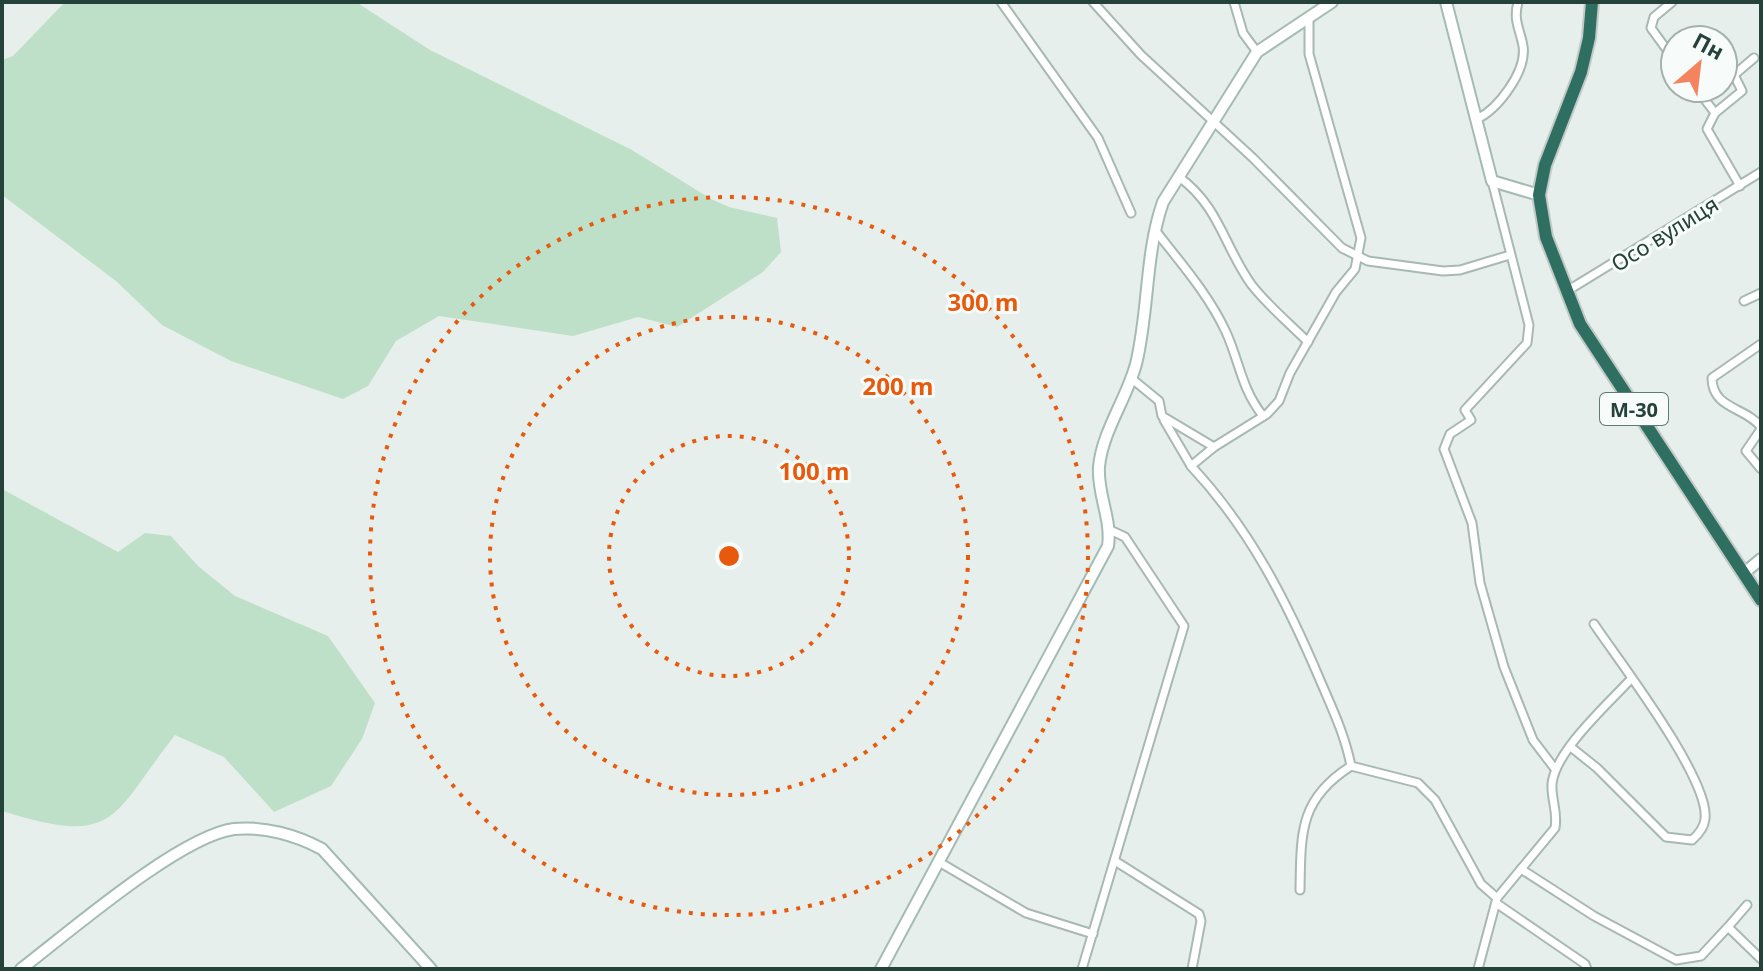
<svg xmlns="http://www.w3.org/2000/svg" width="1763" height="971" font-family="'Noto Sans',sans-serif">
<rect width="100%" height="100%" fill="#e6efeb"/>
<g fill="#bfe0c8">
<path d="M 65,2 L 356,2 L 430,50 L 632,150 L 711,199 L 729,207 L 777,218 L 781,252 L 763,272 L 677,327 L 638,317 L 573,336 L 439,316 L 396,341 L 368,386 L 343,399 L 231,361 L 162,325 L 116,281 L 2,195 L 2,60 L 13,56 Z"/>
<path d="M 2,489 L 118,552 L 145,533 L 171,536 L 198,566 L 235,596 L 328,636 L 375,703 L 362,739 L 331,786 L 274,812 L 224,757 L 175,735 C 110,818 118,847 2,811 Z"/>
</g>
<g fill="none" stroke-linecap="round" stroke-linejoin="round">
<g stroke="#a8b8b2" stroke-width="11">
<g id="street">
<path d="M 1001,2 L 1098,138 L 1131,213"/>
<path d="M 1093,2 L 1141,55 L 1253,158 L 1342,248 L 1368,261 L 1443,271 L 1460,270 L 1510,255"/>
<path d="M 1234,2 L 1243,33 L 1257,52"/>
<path d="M 1672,2 L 1654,17 L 1651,28 L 1675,61"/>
<path d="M 1696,88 L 1715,113"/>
<path d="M 1477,119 C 1498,109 1527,71 1523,46 C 1520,29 1513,21 1518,2"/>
<path d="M 1179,177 C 1219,206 1224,246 1251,284 C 1267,305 1289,323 1308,342"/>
<path d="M 1492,181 L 1529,325 L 1527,343 L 1465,410 L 1471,420 L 1450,434 L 1444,449 L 1472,523 L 1480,583 L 1504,667 L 1533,740 L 1555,769"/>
<path d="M 1740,186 L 1707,129 L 1715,113 L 1742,91 L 1734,75 L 1754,58"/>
<path d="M 1155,230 C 1180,262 1209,295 1226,332 C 1240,363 1241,388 1263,416"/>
<path d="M 1567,291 L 1761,172"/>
<path d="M 1744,301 L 1761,293"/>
<path d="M 1761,344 L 1712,378 C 1712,409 1746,407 1761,427"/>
<path d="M 1131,378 L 1159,401 L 1162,416 L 1214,447 L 1267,414 L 1279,401 L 1290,373 L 1336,292 L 1355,269 L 1361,238 L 1309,54 L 1309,18"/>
<path d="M 1164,420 L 1191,466"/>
<path d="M 1761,429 L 1746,451 L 1761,469"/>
<path d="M 1214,447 L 1191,466 C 1250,529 1287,602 1320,680 C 1332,708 1345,735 1351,766 L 1418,783 L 1435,800 L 1481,884 L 1497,898"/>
<path d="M 1572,748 L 1597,768 L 1666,837 L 1692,840 C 1699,834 1704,828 1705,819 C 1710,779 1619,661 1594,624"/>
<path d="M 1115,861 L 1199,914 L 1201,921 L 1192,969"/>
<path d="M 939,862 L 1026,913 L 1093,934"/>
<path d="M 1521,869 L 1594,916 L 1676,960 L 1701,956 L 1728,927 L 1761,959"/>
<path d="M 1300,890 C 1301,833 1299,799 1351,766"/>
<path d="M 1496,903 L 1585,964 L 1587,969"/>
<path d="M 1728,927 L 1747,905"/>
<path d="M 1082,969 L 1184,626 L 1125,537 L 1110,530"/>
<path d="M 1478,969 L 1497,898 L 1555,828 C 1558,812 1551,799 1552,784 C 1555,751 1609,703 1631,679"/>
</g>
</g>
<g stroke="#a4bbb3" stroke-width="14">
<g id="secondary">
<path d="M 1446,2 L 1492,181 L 1539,195"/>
<path d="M 1744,573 L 1761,559"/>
<path d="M 21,969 C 68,933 180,836 234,829 C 264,826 296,835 322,849 L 431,969"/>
<path d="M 881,969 L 1108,546 C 1112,519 1097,494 1099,467 C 1102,432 1127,398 1136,364 C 1149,311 1145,253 1163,202 L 1257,52 L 1332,2"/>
</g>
</g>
<g stroke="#c2cac8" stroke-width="16">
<path id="highway" d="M 1592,2 L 1589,38 L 1581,72 L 1545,165 L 1539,195 L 1546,237 L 1580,324 L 1761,600"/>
</g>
<use href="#street" stroke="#fff" stroke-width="7"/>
<use href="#secondary" stroke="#fff" stroke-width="10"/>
<use href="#highway" stroke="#2f6f62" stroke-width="12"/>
</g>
<g fill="none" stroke="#e8590c" stroke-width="4" stroke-dasharray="4 8">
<circle cx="729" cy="556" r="120"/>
<circle cx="729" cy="556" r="239"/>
<circle cx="729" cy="556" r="359"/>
</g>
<g text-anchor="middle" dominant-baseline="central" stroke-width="6" stroke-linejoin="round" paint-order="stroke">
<rect fill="#f7fbf9" stroke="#637a73" stroke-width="2" x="1600" y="393" width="68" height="32" rx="6"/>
<g font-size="20" font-weight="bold" fill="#24423a">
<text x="1634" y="409">М-30</text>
</g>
<g font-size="22" fill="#24423a" stroke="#f7fbf9">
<text transform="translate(1664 233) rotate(-32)">Осо вулиця</text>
</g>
</g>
<circle cx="729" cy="556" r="12" fill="#e8590c" stroke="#f7fbf9" stroke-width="4"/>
<g font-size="24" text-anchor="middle" font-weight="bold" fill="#e8590c" stroke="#f7fbf9" stroke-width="6" stroke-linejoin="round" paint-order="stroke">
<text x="983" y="311">300 m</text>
<text x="898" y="395">200 m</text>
<text x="814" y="480">100 m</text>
</g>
<rect width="1763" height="971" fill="none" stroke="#24423a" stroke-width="8"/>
<g transform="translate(1699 64) rotate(28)"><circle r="38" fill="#f7fbf9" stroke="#a3b1ad" stroke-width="2"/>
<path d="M0-6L14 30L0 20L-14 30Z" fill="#f4845f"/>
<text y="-12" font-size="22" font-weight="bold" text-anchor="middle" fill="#24423a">Пн</text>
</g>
</svg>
